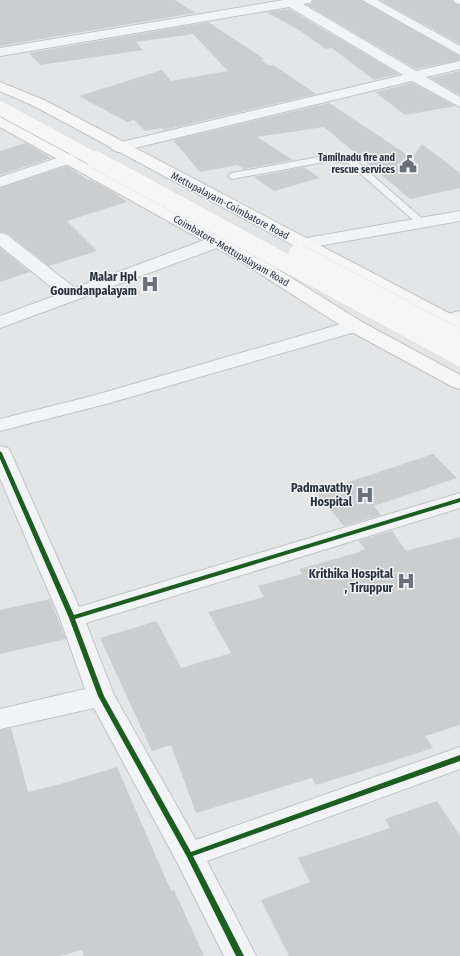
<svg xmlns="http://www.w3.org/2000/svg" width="460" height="956" font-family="'Fira Sans Condensed',sans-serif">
<rect width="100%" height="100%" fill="#e3e5e7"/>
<g fill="#cbcdcf">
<path d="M 0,0 L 175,0 L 195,13 L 0,46 Z"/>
<path d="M 313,0 L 361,0 L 460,56 L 460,60 L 416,69 L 307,5 L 311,4 Z"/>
<path d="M 380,0 L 452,0 L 455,4 L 460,5 L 460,44 Z"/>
<path d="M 289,9 L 399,74 L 374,80 L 332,48 L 326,49 L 299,30 L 266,12 Z"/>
<path d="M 208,22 L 264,59 L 261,60 L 269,66 L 273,65 L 316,94 L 164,130 L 162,128 L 145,131 L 134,120 L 127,122 L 79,96 L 162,70 L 171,81 L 228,71 L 193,34 L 136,42 L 143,50 L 40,65 L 29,53 Z"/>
<path d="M 460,71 L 460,95 L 430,78 Z"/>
<path d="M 412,83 L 456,106 L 405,115 L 375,92 Z"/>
<path d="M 329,103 L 412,158 L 422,144 L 460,173 L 460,188 L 410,199 L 324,127 L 257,137 L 293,160 L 244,169 L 237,165 L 200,172 L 173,140 Z"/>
<path d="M 26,143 L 51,158 L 0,175 L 0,151 Z"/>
<path d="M 67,166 L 88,180 L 90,179 L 113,192 L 127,202 L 67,221 L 97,251 L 49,266 L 7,233 L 0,232 L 0,188 Z"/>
<path d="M 304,167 L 320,178 L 274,191 L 254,177 Z"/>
<path d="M 0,248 L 30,272 L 0,282 Z"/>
<path d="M 433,454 L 457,478 L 374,506 L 381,515 L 344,526 L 316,493 Z"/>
<path d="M 392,531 L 406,551 L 460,537 L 460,725 L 425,736 L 433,748 L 387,763 L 316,785 L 312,778 L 196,813 L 171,745 L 152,751 L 100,638 L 157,621 L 181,668 L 231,653 L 208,612 L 264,597 L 258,586 L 302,574 L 299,569 L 360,552 L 359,551 L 365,549 L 358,541 Z"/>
<path d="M 50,599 L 66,639 L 0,654 L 0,610 Z"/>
<path d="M 11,728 L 28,792 L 57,785 L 117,767 L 171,891 L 174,890 L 204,956 L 84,956 L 82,950 L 60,956 L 0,956 L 0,730 Z"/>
<path d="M 437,801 L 460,836 L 460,956 L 289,956 L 261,900 L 310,882 L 298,858 L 390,828 L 385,819 Z"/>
</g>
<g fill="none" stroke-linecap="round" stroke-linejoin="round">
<g stroke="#c1c3c5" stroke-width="2">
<path id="service" d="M 329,155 L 354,159 L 425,221 L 425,225 L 419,225 L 348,163 L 329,161 L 232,179 L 228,176 L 232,173 Z"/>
</g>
<g stroke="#c1c3c5" stroke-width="2">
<g id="minor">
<path d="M 284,0 L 312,0 L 310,3 L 303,4 L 416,71 L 460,61 L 460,69 L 426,77 L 460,97 L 460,107 L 412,81 L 118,152 L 113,150 L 110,147 L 113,144 L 403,75 L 289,7 L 0,56 L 0,48 Z"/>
<path d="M 362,0 L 377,0 L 460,46 L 460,55 Z"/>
<path d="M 453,0 L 460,0 L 460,4 L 455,3 Z"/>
<path d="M 69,154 L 74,156 L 77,159 L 74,162 L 0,187 L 0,177 Z"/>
<path d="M 460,211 L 460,221 L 301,249 L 295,248 L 292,244 L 295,240 L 301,239 Z"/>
<path d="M 0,233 L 6,234 L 75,288 L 210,238 L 216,237 L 222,238 L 225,242 L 222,246 L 0,328 L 0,316 L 60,294 L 0,246 Z"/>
<path d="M 460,311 L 460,323 L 446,326 L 439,324 L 437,320 L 439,316 Z"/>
<path d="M 355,320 L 362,322 L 364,326 L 362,330 L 106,404 L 0,431 L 0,419 L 92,396 Z"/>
<path d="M 0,446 L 8,448 L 11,453 L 79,607 L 460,493 L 460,508 L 86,623 L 114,695 L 196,840 L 460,747 L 460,769 L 207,861 L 256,956 L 224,956 L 178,864 L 94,708 L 0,729 L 0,709 L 85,689 L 60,618 L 0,478 Z"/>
</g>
</g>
<g stroke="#c1c3c5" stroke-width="2">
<g id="secondary">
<path d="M 0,82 L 44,100 L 460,319 L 460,333 L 453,331 L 34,106 L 0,91 Z"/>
<path d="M 0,117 L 255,255 L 362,322 L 460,375 L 460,389 L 453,387 L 348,330 L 243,263 L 0,127 Z"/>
</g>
</g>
<use href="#service" fill="#f1f3f4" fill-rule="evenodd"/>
<use href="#minor" fill="#f1f3f4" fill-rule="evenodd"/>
<use href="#secondary" fill="#f6f6f6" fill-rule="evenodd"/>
<g stroke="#b5b8bc" stroke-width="14" stroke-linecap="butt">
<path id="trunk-bridge-far1" d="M 0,108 L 98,161"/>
</g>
<g stroke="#b5b8bc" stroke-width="18" stroke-linecap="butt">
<g id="trunk-bridge">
<path d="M 96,160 L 460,357"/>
<path d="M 298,253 L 460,339"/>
</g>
</g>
<use href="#trunk-bridge-far1" stroke="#f6f6f6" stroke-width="14"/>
<use href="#trunk-bridge" stroke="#f6f6f6" stroke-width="18"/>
<g stroke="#f0f3f6" stroke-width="3">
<path id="cycleway" d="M 0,451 L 2,453 L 74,615 L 460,498 L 460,502 L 75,619 L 104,696 L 191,852 L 460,755 L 460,761 L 193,856 L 244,956 L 236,956 L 187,857 L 98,696 L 69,618 L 0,459 Z"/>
</g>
<use href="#cycleway" fill="#1b5e20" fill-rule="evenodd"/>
</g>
<defs>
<g id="civic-bare" transform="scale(1.38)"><path d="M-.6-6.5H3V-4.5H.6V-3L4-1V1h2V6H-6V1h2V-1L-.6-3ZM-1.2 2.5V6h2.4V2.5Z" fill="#6b717a" stroke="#f0f3f6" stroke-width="2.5" paint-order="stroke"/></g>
<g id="hospital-bare" transform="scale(1.38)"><path d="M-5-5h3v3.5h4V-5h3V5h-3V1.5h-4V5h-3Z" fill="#6b717a" stroke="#f0f3f6" stroke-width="2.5" paint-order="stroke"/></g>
</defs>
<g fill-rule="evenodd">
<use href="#civic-bare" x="408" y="164"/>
<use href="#hospital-bare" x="150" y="284"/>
<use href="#hospital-bare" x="365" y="495"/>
<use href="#hospital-bare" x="406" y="581"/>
</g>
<g text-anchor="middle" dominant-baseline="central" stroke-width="3" stroke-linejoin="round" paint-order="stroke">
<g font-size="10" font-weight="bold" fill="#2a323f" stroke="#f0f3f6" text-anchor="end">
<text x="395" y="158">Tamilnadu fire and<tspan x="395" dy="12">rescue services</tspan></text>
</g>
<g font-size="10" fill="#2a323f" stroke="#f0f3f6">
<text transform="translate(230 206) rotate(28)">Mettupalayam-Coimbatore Road</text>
<text transform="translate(231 251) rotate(30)">Coimbatore-Mettupalayam Road</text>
</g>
<g font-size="12" font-weight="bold" fill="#2a323f" stroke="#f0f3f6" text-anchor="end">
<text x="137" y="277">Malar Hpl<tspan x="137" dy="14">Goundanpalayam</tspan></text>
<text x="352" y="488">Padmavathy<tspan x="352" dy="14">Hospital</tspan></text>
<text x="393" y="574">Krithika Hospital<tspan x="393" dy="14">, Tiruppur</tspan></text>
</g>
</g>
</svg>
